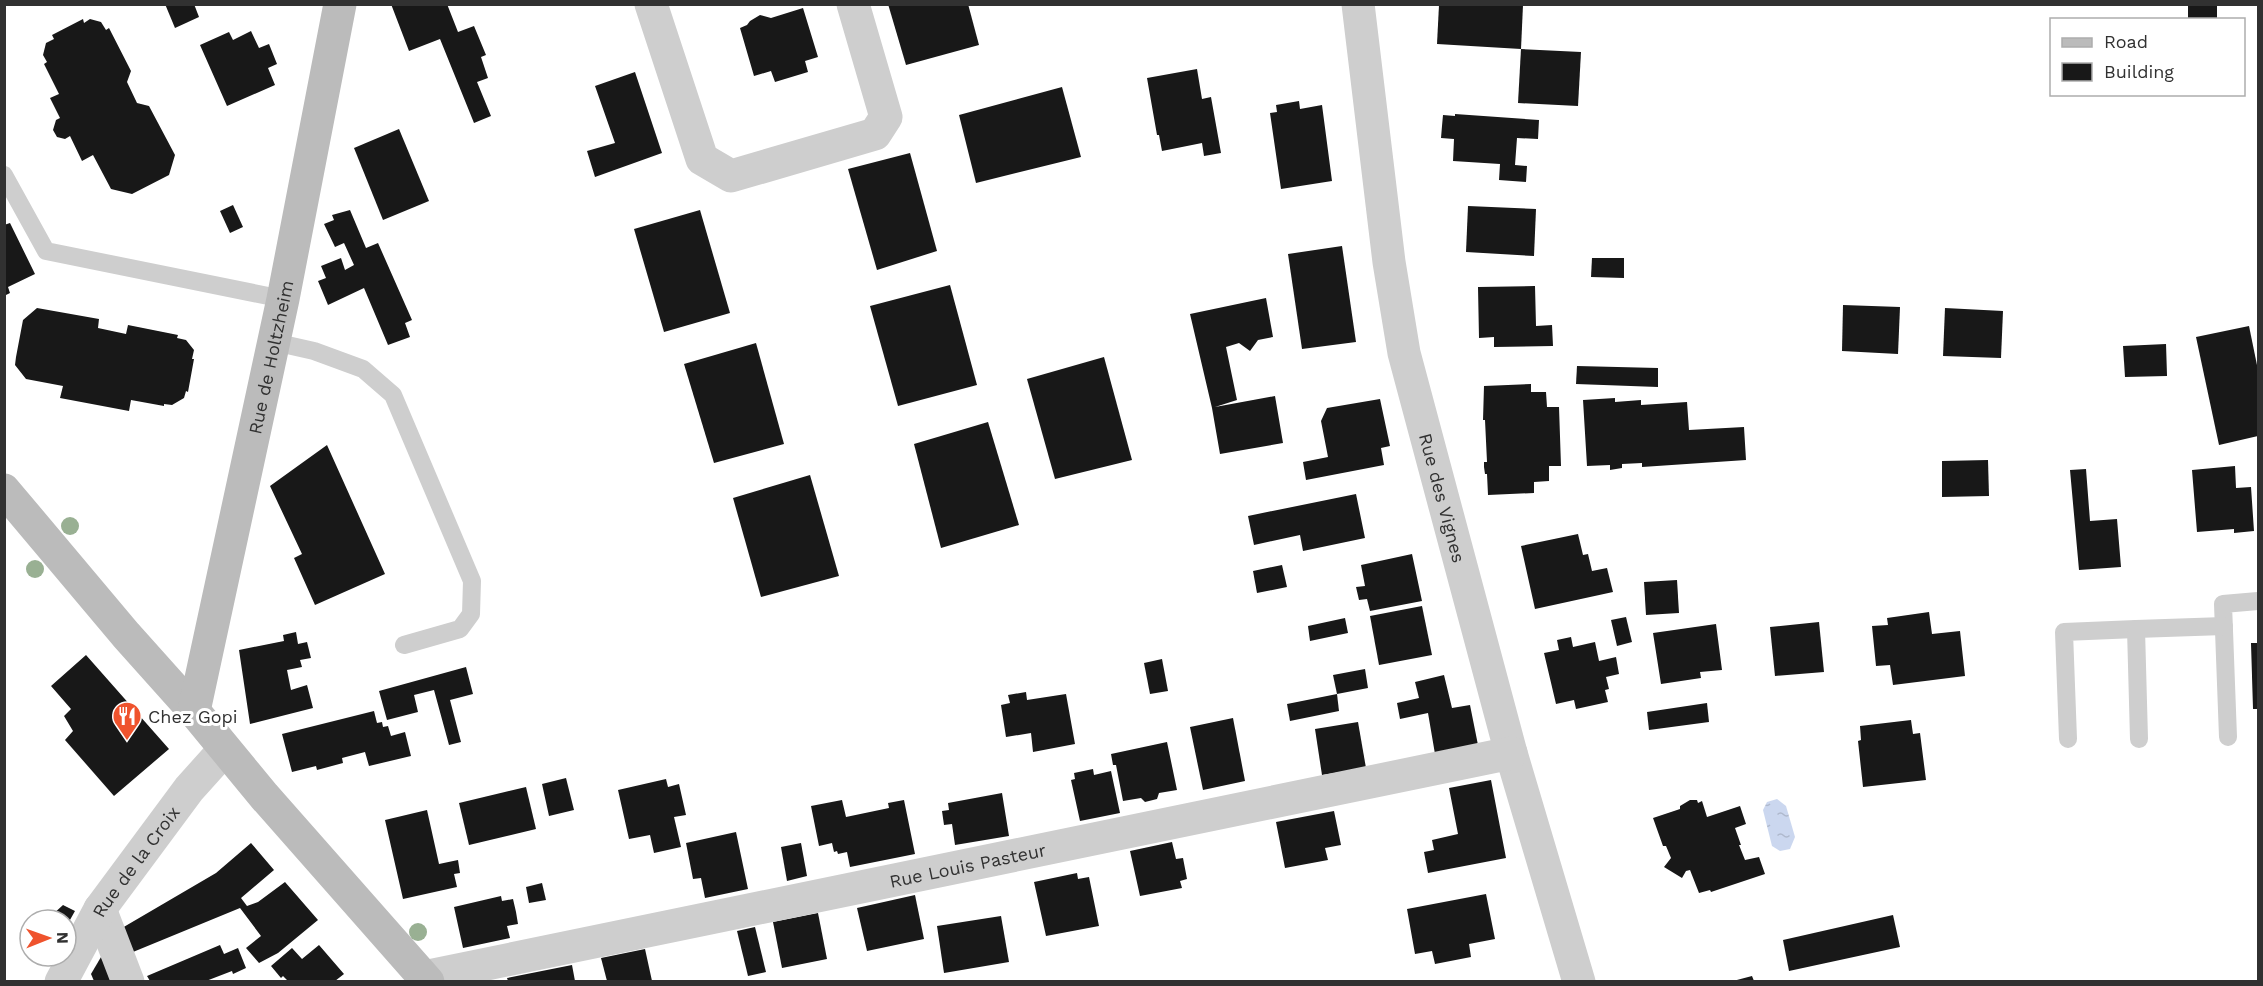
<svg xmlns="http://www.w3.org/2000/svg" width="2263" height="986" font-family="'Work Sans',sans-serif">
<defs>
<pattern id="water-ripples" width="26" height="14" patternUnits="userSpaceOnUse" patternTransform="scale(1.5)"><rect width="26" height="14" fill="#cbd7ef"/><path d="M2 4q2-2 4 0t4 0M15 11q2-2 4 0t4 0" fill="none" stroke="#afb9cd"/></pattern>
</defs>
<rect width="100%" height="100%" fill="#fff"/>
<path fill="url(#water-ripples)" d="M 1777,799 L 1786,806 L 1795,837 L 1790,849 L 1780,851 L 1772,846 L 1763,810 L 1767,802 Z"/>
<g fill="#181818">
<path d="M 165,4 L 194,4 L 199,17 L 175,28 Z"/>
<path d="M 391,4 L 447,4 L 458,32 L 474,26 L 486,55 L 481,57 L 488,78 L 477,82 L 491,116 L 474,123 L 440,39 L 409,51 Z"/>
<path d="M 888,4 L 968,4 L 979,45 L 906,65 Z"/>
<rect x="2188" y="4" width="29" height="16"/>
<path d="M 1439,5 L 1523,5 L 1521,49 L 1437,44 Z"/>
<path d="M 803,8 L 818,57 L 805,61 L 808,72 L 775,82 L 771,71 L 754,76 L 740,28 L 747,25 L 750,21 L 760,15 L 771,18 Z"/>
<path d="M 83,19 L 84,23 L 90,19 L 101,22 L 106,30 L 109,28 L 131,71 L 127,82 L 137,103 L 149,106 L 175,155 L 169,175 L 132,194 L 111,189 L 93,155 L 82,161 L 70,136 L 65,139 L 57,137 L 53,130 L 56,120 L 60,118 L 50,98 L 59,94 L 44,64 L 47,62 L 43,55 L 46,43 L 54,39 L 52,35 Z"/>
<path d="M 251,31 L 259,48 L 269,44 L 277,64 L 268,68 L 275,85 L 227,106 L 200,45 L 229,32 L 233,40 Z"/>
<path d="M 1521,49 L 1581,52 L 1578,106 L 1518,103 Z"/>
<path d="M 1197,69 L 1202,99 L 1211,97 L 1221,153 L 1204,156 L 1202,143 L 1162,151 L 1159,135 L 1157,135 L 1147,78 Z"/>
<path d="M 635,72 L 662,153 L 595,177 L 587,151 L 615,143 L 595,86 Z"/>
<path d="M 1062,87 L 1081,157 L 976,183 L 959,115 Z"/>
<path d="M 1299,101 L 1300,109 L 1322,105 L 1332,181 L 1281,189 L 1270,113 L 1277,112 L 1276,105 Z"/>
<path d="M 1455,114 L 1539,120 L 1538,139 L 1517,138 L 1515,165 L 1527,166 L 1526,182 L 1499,180 L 1500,164 L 1453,161 L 1454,139 L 1441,138 L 1442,126 L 1443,115 L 1455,116 Z"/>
<path d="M 399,129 L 429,201 L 383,220 L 354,148 Z"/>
<path d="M 910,153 L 937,251 L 877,270 L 848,169 Z"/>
<path d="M 233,205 L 243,227 L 230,233 L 220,211 Z"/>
<path d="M 1468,206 L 1536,209 L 1534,256 L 1466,252 Z"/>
<path d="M 350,210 L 366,248 L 378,243 L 412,320 L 405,323 L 410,337 L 388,345 L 364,288 L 328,305 L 318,281 L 326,278 L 321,266 L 341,258 L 345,270 L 354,265 L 344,243 L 335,247 L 324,224 L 334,220 L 332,215 Z"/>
<path d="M 700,210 L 730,313 L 664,332 L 634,229 Z"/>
<path d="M 10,223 L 35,274 L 8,287 L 10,293 L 4,296 L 4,225 Z"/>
<path d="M 1342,246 L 1356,342 L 1302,349 L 1288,254 Z"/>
<path d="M 1592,258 L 1624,258 L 1624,278 L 1591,277 Z"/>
<path d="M 950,285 L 977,385 L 898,406 L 870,306 Z"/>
<path d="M 1535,286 L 1536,326 L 1552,325 L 1553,346 L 1494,347 L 1494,337 L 1479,338 L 1478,287 Z"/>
<path d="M 1266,298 L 1273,337 L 1258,340 L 1250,351 L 1239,343 L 1226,347 L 1237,400 L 1215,407 L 1275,396 L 1283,443 L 1220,454 L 1212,408 L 1190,314 Z"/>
<path d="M 1843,305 L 1900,307 L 1898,354 L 1842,351 Z"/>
<path d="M 37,308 L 99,319 L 98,328 L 126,334 L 128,325 L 178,335 L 177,338 L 186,340 L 194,350 L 192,359 L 194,359 L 188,392 L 186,391 L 184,398 L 172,405 L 164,404 L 164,406 L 131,400 L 129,411 L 60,398 L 63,386 L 26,379 L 15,365 L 16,357 L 23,320 Z"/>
<path d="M 1945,308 L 2003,311 L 2001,358 L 1943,356 Z"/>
<path d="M 2249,326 L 2258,370 L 2258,436 L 2219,445 L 2196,337 Z"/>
<path d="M 756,343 L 784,444 L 714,463 L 684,364 Z"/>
<path d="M 2166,344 L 2167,376 L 2125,377 L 2123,346 Z"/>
<path d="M 1104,357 L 1132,460 L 1055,479 L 1027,379 Z"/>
<path d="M 1577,366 L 1658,368 L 1658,387 L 1576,384 Z"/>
<path d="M 1531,384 L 1531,392 L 1546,392 L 1547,407 L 1559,407 L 1561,466 L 1549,466 L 1549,481 L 1534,482 L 1534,493 L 1488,495 L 1487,474 L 1485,474 L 1484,467 L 1484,462 L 1487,462 L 1485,420 L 1483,420 L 1484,386 Z"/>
<path d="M 1615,398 L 1615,402 L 1641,400 L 1641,405 L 1687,402 L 1689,430 L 1744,427 L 1746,460 L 1642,467 L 1642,463 L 1622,464 L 1622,468 L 1610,470 L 1610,465 L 1587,466 L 1583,400 Z"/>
<path d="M 1380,399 L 1390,446 L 1381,448 L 1384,465 L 1306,480 L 1303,462 L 1328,457 L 1321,421 L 1327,408 Z"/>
<path d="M 988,422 L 1019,525 L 941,548 L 914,444 Z"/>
<path d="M 327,445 L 385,574 L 315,605 L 294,558 L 302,554 L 270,486 Z"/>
<path d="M 1988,460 L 1989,496 L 1942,497 L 1942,461 Z"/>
<path d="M 2235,466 L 2236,488 L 2251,487 L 2254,531 L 2234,533 L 2234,529 L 2197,532 L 2192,470 Z"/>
<path d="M 2086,469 L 2090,521 L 2117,519 L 2121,567 L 2079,570 L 2070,470 Z"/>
<path d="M 810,475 L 839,576 L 761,597 L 733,498 Z"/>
<path d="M 1356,494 L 1365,538 L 1303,551 L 1300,535 L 1254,545 L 1248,516 Z"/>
<path d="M 1578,534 L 1583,555 L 1588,554 L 1592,571 L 1607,568 L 1613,592 L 1535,609 L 1521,546 Z"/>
<path d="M 1412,554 L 1422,601 L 1370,611 L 1367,599 L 1359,600 L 1356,587 L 1365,586 L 1361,565 Z"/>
<path d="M 1282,565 L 1287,587 L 1257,593 L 1253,571 Z"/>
<path d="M 1677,580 L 1679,613 L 1646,615 L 1644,582 Z"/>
<path d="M 1422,606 L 1432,655 L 1379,665 L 1370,616 Z"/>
<path d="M 1929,612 L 1932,634 L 1960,631 L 1965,676 L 1893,685 L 1890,665 L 1876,666 L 1872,626 L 1888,625 L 1887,618 Z"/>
<path d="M 1626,617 L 1632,642 L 1617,646 L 1611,620 Z"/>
<path d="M 1345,618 L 1348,633 L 1310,641 L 1308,626 Z"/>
<path d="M 1819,622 L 1824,672 L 1775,676 L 1770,627 Z"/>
<path d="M 1716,624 L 1722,670 L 1700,672 L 1701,678 L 1661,684 L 1653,633 Z"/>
<path d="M 296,632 L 298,644 L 307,642 L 311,658 L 300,660 L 302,667 L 287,670 L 291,690 L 307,685 L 313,708 L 250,724 L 239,650 L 284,641 L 283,635 Z"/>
<path d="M 1571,637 L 1573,647 L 1595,642 L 1599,661 L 1616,657 L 1619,674 L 1606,677 L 1609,689 L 1605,690 L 1608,702 L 1576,709 L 1574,700 L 1556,704 L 1544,653 L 1559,650 L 1557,640 Z"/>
<path d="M 2251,643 L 2258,643 L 2258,709 L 2253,709 Z"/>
<path d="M 86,655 L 169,749 L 114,796 L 65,740 L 73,731 L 64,716 L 71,709 L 51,686 Z"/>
<path d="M 1162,659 L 1168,691 L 1150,694 L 1144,663 Z"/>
<path d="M 466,667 L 473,694 L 450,700 L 461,742 L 449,745 L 434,690 L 414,695 L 418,712 L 387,720 L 379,691 Z"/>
<path d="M 1365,669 L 1368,688 L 1337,694 L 1333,675 Z"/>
<path d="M 1444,675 L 1452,708 L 1470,705 L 1478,745 L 1435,754 L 1428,713 L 1400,719 L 1397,703 L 1419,698 L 1415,682 Z"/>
<path d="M 1026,692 L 1027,700 L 1066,694 L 1075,744 L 1033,752 L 1031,733 L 1006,737 L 1001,705 L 1010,703 L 1008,695 Z"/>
<path d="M 1337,694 L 1339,711 L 1290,721 L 1287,704 Z"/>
<path d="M 1707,703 L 1709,722 L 1649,730 L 1647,712 Z"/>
<path d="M 374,711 L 377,723 L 382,722 L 383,727 L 388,726 L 391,736 L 405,732 L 411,756 L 369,766 L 365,752 L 342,758 L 343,763 L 317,770 L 316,766 L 292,772 L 282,734 Z"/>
<path d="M 1233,718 L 1245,781 L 1203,790 L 1190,727 Z"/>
<path d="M 1911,720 L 1913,734 L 1920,733 L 1926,780 L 1863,787 L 1858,741 L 1861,740 L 1860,726 Z"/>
<path d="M 1358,722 L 1366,768 L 1322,775 L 1315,729 Z"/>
<path d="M 1167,742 L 1177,790 L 1159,793 L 1157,799 L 1145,802 L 1141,798 L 1123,801 L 1116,765 L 1113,765 L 1111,754 Z"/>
<path d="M 1093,769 L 1094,775 L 1111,771 L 1120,813 L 1080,821 L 1071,780 L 1075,779 L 1074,773 Z"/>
<path d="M 566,778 L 574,810 L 549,816 L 542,784 Z"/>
<path d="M 666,779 L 668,787 L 679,784 L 686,815 L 674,817 L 681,847 L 654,853 L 650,835 L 629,839 L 618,790 Z"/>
<path d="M 1491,780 L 1506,858 L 1428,873 L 1424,852 L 1434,850 L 1432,840 L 1458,834 L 1449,788 Z"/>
<path d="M 526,787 L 536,829 L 469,845 L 459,803 Z"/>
<path d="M 1002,793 L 1009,836 L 955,845 L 952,824 L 944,825 L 942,811 L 949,810 L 948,803 Z"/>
<path d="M 842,800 L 846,817 L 889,808 L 888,803 L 904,800 L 915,854 L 850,867 L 847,852 L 838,854 L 837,851 L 834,852 L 832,843 L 819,846 L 811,806 Z"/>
<path d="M 1690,800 L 1697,800 L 1698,803 L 1702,801 L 1707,817 L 1740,806 L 1746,824 L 1735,828 L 1741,845 L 1739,845 L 1745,860 L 1759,857 L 1765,874 L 1711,892 L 1710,890 L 1699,893 L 1690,870 L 1686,871 L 1682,878 L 1664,867 L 1671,858 L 1666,846 L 1663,846 L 1653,818 L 1680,809 L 1680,806 Z"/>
<path d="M 427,810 L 439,864 L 458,860 L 460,873 L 454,874 L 457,887 L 403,899 L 385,820 Z"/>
<path d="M 1334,811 L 1341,845 L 1325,848 L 1328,860 L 1285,868 L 1276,822 Z"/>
<path d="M 736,832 L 748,889 L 705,898 L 701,878 L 693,879 L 686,843 Z"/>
<path d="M 1172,842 L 1176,859 L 1183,858 L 1187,879 L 1180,881 L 1182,888 L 1140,896 L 1130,851 Z"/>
<path d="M 251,843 L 274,870 L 241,898 L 247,906 L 258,902 L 285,882 L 318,920 L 278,953 L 259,963 L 246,948 L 261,936 L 240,908 L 133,952 L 122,928 L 216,873 Z"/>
<path d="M 801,843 L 807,876 L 787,881 L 781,847 Z"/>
<path d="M 1077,873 L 1078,879 L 1089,877 L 1099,926 L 1046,936 L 1034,882 Z"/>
<path d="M 542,883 L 546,900 L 529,903 L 526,887 Z"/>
<path d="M 1486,894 L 1495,939 L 1469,944 L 1471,957 L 1435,964 L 1432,951 L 1415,954 L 1407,909 Z"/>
<path d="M 915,895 L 924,939 L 867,951 L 857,908 Z"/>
<path d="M 501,896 L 502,901 L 513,899 L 516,912 L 518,924 L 507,926 L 510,938 L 463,948 L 454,907 Z"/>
<path d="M 63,905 L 75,911 L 66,927 L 66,920 L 53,920 L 51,916 Z"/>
<path d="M 818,913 L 827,959 L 782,968 L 773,922 Z"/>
<path d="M 1893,915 L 1900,947 L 1789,971 L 1783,940 Z"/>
<path d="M 1001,916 L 1009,962 L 944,973 L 937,926 Z"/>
<path d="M 755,927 L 766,972 L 748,976 L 737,931 Z"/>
<path d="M 220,945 L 224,954 L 238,948 L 246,968 L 233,974 L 232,971 L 206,981 L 204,980 L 200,981 L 150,981 L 147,976 Z"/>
<path d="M 319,945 L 344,974 L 335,981 L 288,981 L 283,976 L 281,978 L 271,966 L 292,948 L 302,959 Z"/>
<path d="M 645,949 L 652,981 L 607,981 L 601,958 Z"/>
<path d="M 101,957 L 114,981 L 94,981 L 91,974 Z"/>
<path d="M 572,965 L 575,981 L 508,981 L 507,978 Z"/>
<path d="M 1752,976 L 1754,981 L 1733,981 Z"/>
</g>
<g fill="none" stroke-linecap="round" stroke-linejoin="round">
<g stroke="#cecece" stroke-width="18">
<path d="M 4,175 L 46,251 L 283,299"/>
<path d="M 274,342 L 314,351 L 363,369 L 393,395 L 472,581 L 471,614 L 460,629 L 404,645"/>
<path d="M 2228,737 L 2223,604 L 2258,601"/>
<path d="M 2068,739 L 2064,632 L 2136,629"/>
<path d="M 2139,739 L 2136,629 L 2224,626"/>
</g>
<g stroke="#cecece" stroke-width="33">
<path d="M 651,4 L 702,159 L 731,176 L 875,134 L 886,117 L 853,4"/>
<path id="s1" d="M 1358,4 L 1389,262 L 1404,353 L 1511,753 L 1579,982"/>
<path d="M 100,909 L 128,982"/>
<path id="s2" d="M 424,977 L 1511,753"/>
<path id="s3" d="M 61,982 L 100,909 L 189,789 L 224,750"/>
</g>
<g stroke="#bbb" stroke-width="33">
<path d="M 4,490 L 126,635 L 194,711 L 264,796 L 428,982"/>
<path id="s4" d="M 194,711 L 283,299 L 340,4"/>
</g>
</g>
<g fill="#99b093">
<circle cx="70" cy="526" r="9"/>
<circle cx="35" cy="569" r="9"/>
<circle cx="418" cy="932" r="9"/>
</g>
<defs>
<g id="restaurant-pin" transform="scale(1.5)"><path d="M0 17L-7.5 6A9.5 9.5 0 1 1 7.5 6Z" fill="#ef532d" stroke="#fff"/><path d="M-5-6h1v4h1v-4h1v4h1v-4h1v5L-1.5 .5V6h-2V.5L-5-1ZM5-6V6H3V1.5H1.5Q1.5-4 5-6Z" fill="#fff"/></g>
</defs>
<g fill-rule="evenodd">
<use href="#restaurant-pin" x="127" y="716"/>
</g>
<g text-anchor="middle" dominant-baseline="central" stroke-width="6" stroke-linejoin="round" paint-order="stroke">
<g font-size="18" fill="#313131" stroke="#fff">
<text stroke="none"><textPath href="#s4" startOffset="362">Rue de Holtzheim</textPath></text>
<text stroke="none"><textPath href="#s1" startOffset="502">Rue des Vignes</textPath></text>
<text stroke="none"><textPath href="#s3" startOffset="142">Rue de la Croix</textPath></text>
<text stroke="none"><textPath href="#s2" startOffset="555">Rue Louis Pasteur</textPath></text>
</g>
<g font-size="18" fill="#313131" stroke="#fff" text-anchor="start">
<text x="148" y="716">Chez Gopi</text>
</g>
</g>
<rect width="2263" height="986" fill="none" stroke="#313131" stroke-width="12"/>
<rect x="2050" y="18" width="195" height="78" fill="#ffffff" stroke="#adadad" stroke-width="1.5"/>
<rect x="2062" y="38" width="30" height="9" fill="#bbbbbb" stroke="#adadad" stroke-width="1.5"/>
<text x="2104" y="48" font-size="18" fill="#313131">Road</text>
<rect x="2062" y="63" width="30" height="18" fill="#181818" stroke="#adadad" stroke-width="1.5"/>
<text x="2104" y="78" font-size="18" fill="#313131">Building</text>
<g transform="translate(48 938) rotate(89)"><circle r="28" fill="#ffffff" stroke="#adadad" stroke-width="1.5"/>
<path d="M0-4.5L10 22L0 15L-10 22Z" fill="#ef532d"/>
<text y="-9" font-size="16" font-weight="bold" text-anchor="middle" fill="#313131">N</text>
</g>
</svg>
